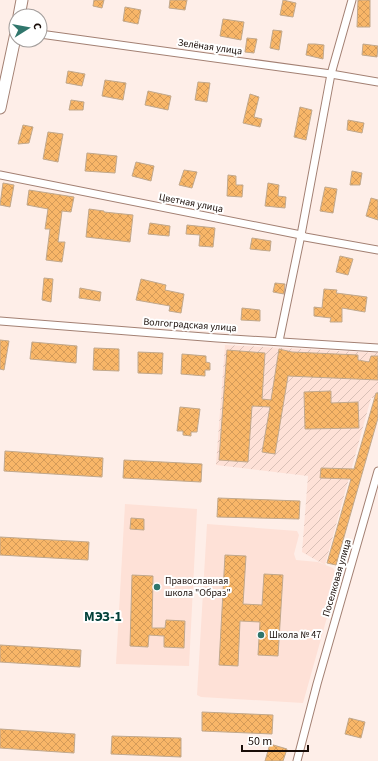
<svg xmlns="http://www.w3.org/2000/svg" width="378" height="761" font-family="'Source Sans 3',sans-serif">
<defs>
<pattern id="industrial-furrows" width="10" height="10" patternUnits="userSpaceOnUse"><rect width="10" height="10" fill="#fee1d7"/><path d="M-1 1l2-2M0 10L10 0M9 11l2-2" fill="none" stroke="#d9c0b7"/></pattern>
<pattern id="building-cross-hatch" width="8" height="8" patternUnits="userSpaceOnUse"><rect width="8" height="8" fill="#f8b668"/><path d="M0 0l8 8M0 8l8-8" fill="none" stroke="#d49b59"/></pattern>
</defs>
<rect width="100%" height="100%" fill="#feeee8"/>
<g fill="#fee1d7">
<path d="M 125,504 L 197,509 L 189,666 L 116,664 Z"/>
<path d="M 207,524 L 297,531 L 299,535 L 294,554 L 296,560 L 318,562 L 333,568 L 338,578 L 303,703 L 201,697 L 197,695 Z"/>
</g>
<path fill="url(#industrial-furrows)" d="M 225,345 L 378,353 L 378,398 L 371,398 L 325,565 L 302,552 L 308,476 L 216,465 Z"/>
<g fill="url(#building-cross-hatch)" stroke="#c1a88c">
<path d="M 94,0 L 104,0 L 102,8 L 93,6 Z"/>
<path d="M 170,0 L 187,0 L 185,10 L 169,8 Z"/>
<path d="M 283,0 L 296,3 L 293,17 L 280,15 Z"/>
<path d="M 358,0 L 370,0 L 370,27 L 357,27 Z"/>
<path d="M 125,7 L 141,10 L 138,24 L 123,21 Z"/>
<path d="M 223,19 L 244,22 L 241,40 L 220,36 Z"/>
<path d="M 273,30 L 282,31 L 279,50 L 270,48 Z"/>
<path d="M 247,38 L 257,39 L 254,53 L 245,52 Z"/>
<path d="M 308,44 L 315,44 L 324,45 L 323,59 L 306,55 Z"/>
<path d="M 363,44 L 378,46 L 377,57 L 362,55 Z"/>
<path d="M 68,71 L 85,74 L 82,86 L 66,83 Z"/>
<path d="M 105,80 L 126,83 L 123,100 L 102,96 Z"/>
<path d="M 198,82 L 210,83 L 207,102 L 195,100 Z"/>
<path d="M 148,91 L 171,96 L 168,110 L 145,105 Z"/>
<path d="M 250,94 L 259,97 L 254,117 L 262,119 L 260,127 L 243,123 Z"/>
<path d="M 71,100 L 84,102 L 83,110 L 69,110 Z"/>
<path d="M 300,107 L 312,110 L 306,140 L 294,137 Z"/>
<path d="M 348,120 L 364,123 L 362,133 L 347,130 Z"/>
<path d="M 23,125 L 33,127 L 29,143 L 18,144 Z"/>
<path d="M 48,132 L 63,134 L 58,162 L 43,159 Z"/>
<path d="M 87,153 L 117,156 L 115,173 L 85,171 Z"/>
<path d="M 136,162 L 154,166 L 151,181 L 132,176 Z"/>
<path d="M 184,170 L 197,172 L 192,188 L 179,185 Z"/>
<path d="M 352,171 L 362,173 L 360,185 L 350,185 Z"/>
<path d="M 228,175 L 236,176 L 236,185 L 243,185 L 242,197 L 227,196 Z"/>
<path d="M 3,183 L 14,185 L 10,207 L 0,205 Z"/>
<path d="M 268,183 L 279,185 L 278,196 L 286,197 L 285,208 L 265,206 Z"/>
<path d="M 325,187 L 337,189 L 333,213 L 320,211 Z"/>
<path d="M 29,190 L 74,197 L 71,212 L 62,211 L 58,242 L 65,242 L 62,262 L 46,260 L 50,229 L 45,229 L 48,209 L 27,205 Z"/>
<path d="M 371,198 L 378,200 L 378,220 L 366,216 Z"/>
<path d="M 89,209 L 104,211 L 104,212 L 133,215 L 130,242 L 86,237 Z"/>
<path d="M 150,223 L 170,226 L 169,236 L 148,234 Z"/>
<path d="M 187,225 L 215,228 L 213,247 L 199,246 L 200,235 L 186,234 Z"/>
<path d="M 252,238 L 271,241 L 270,251 L 250,249 Z"/>
<path d="M 340,256 L 353,259 L 348,275 L 336,272 Z"/>
<path d="M 44,278 L 53,279 L 51,302 L 42,300 Z"/>
<path d="M 141,279 L 166,285 L 165,290 L 184,294 L 181,313 L 169,311 L 170,306 L 136,300 Z"/>
<path d="M 275,283 L 285,284 L 284,294 L 273,292 Z"/>
<path d="M 80,288 L 101,292 L 100,301 L 79,298 Z"/>
<path d="M 324,289 L 337,290 L 336,293 L 367,297 L 365,312 L 342,308 L 342,322 L 330,322 L 331,318 L 314,316 L 314,307 L 322,308 Z"/>
<path d="M 242,308 L 260,310 L 260,321 L 241,320 Z"/>
<path d="M 0,340 L 9,341 L 4,370 L 0,369 Z"/>
<path d="M 32,342 L 77,346 L 76,363 L 30,359 Z"/>
<path d="M 94,348 L 119,349 L 119,371 L 93,370 Z"/>
<path d="M 279,349 L 292,352 L 358,355 L 358,360 L 369,362 L 371,356 L 378,356 L 378,380 L 288,376 L 275,454 L 262,452 L 270,407 L 252,406 L 248,462 L 219,460 L 227,350 L 265,353 L 262,399 L 271,400 Z"/>
<path d="M 138,352 L 163,353 L 162,374 L 138,373 Z"/>
<path d="M 182,354 L 206,356 L 206,362 L 210,363 L 210,370 L 205,370 L 205,376 L 181,374 Z"/>
<path d="M 331,391 L 331,403 L 358,402 L 359,428 L 305,429 L 304,392 Z"/>
<path d="M 376,393 L 378,393 L 378,418 L 336,565 L 327,563 L 351,479 L 320,478 L 321,468 L 354,469 Z"/>
<path d="M 180,407 L 200,409 L 197,432 L 191,432 L 191,436 L 183,435 L 183,431 L 177,431 Z"/>
<path d="M 5,451 L 103,458 L 102,477 L 4,471 Z"/>
<path d="M 124,460 L 202,464 L 201,482 L 123,478 Z"/>
<path d="M 218,498 L 300,501 L 299,519 L 217,517 Z"/>
<path d="M 131,518 L 144,519 L 144,530 L 130,529 Z"/>
<path d="M 0,537 L 89,542 L 88,560 L 0,555 Z"/>
<path d="M 225,555 L 246,556 L 243,604 L 262,605 L 264,574 L 283,575 L 278,656 L 258,655 L 260,622 L 240,621 L 238,666 L 219,665 Z"/>
<path d="M 132,575 L 153,576 L 152,628 L 165,628 L 166,620 L 185,621 L 184,648 L 164,647 L 164,636 L 149,635 L 148,647 L 130,646 Z"/>
<path d="M 0,645 L 81,650 L 80,667 L 0,662 Z"/>
<path d="M 202,712 L 273,715 L 272,734 L 202,731 Z"/>
<path d="M 349,718 L 365,722 L 361,738 L 345,734 Z"/>
<path d="M 0,729 L 75,734 L 74,753 L 0,748 Z"/>
<path d="M 112,736 L 181,738 L 181,757 L 111,754 Z"/>
<path d="M 270,744 L 287,749 L 283,761 L 265,761 Z"/>
</g>
<g fill="none" stroke-linecap="round" stroke-linejoin="round">
<g stroke="#a38073" stroke-width="9">
<g id="street">
<path d="M 40,34 L 331,74 L 378,82"/>
<path d="M 0,175 L 301,235 L 305,237 L 378,250"/>
<path d="M 0,321 L 217,338 L 378,348"/>
<path d="M 279,341 L 301,235 L 331,74 L 352,0"/>
<path d="M 297,761 L 317,684 L 378,471"/>
</g>
</g>
<g stroke="#a38073" stroke-width="13">
<g id="primary">
<path d="M 19,16 L 22,0"/>
<path d="M 0,108 L 16,33"/>
</g>
</g>
<use href="#street" stroke="#fff" stroke-width="7"/>
<use href="#primary" stroke="#fff" stroke-width="11"/>
</g>
<g fill="#30766c" stroke="#fff" stroke-width="1.5">
<circle cx="157" cy="587" r="4"/>
<circle cx="261" cy="635" r="4"/>
</g>
<g text-anchor="middle" dominant-baseline="central" stroke-width="4" stroke-linejoin="round" paint-order="stroke">
<g font-size="10" fill="#190d08" stroke="#fff">
<text transform="translate(210 47) rotate(8)">Зелёная улица</text>
<text transform="translate(191 203) rotate(11)">Цветная улица</text>
<text transform="translate(190 325) rotate(4)">Волгоградская улица</text>
<text transform="translate(337 578) rotate(-74)">Поселковая улица</text>
</g>
<g font-size="10" fill="#190d08" stroke="#fff" text-anchor="start">
<text x="165" y="581">Православная<tspan x="165" dy="12">школа "Образ"</tspan></text>
<text x="269" y="635">Школа № 47</text>
</g>
<g font-size="14" font-weight="bold" fill="#02423b" stroke="#fff">
<text x="103" y="617">МЭЗ-1</text>
</g>
</g>
<g transform="translate(28 28) rotate(79)"><circle r="19" fill="#ffffff" stroke="#a39e9c"/>
<path d="M0-3L7 15L0 10L-7 15Z" fill="#30766c"/>
<text y="-6" font-size="11" font-weight="bold" text-anchor="middle" fill="#190d08">С</text>
</g>
<path d="M242 745v6h66v-6" fill="none" stroke="#190d08" stroke-width="2"/>
<text x="248" y="745" font-size="12" fill="#190d08" stroke="#ffffff" stroke-width="3" paint-order="stroke">50 m</text>
</svg>
